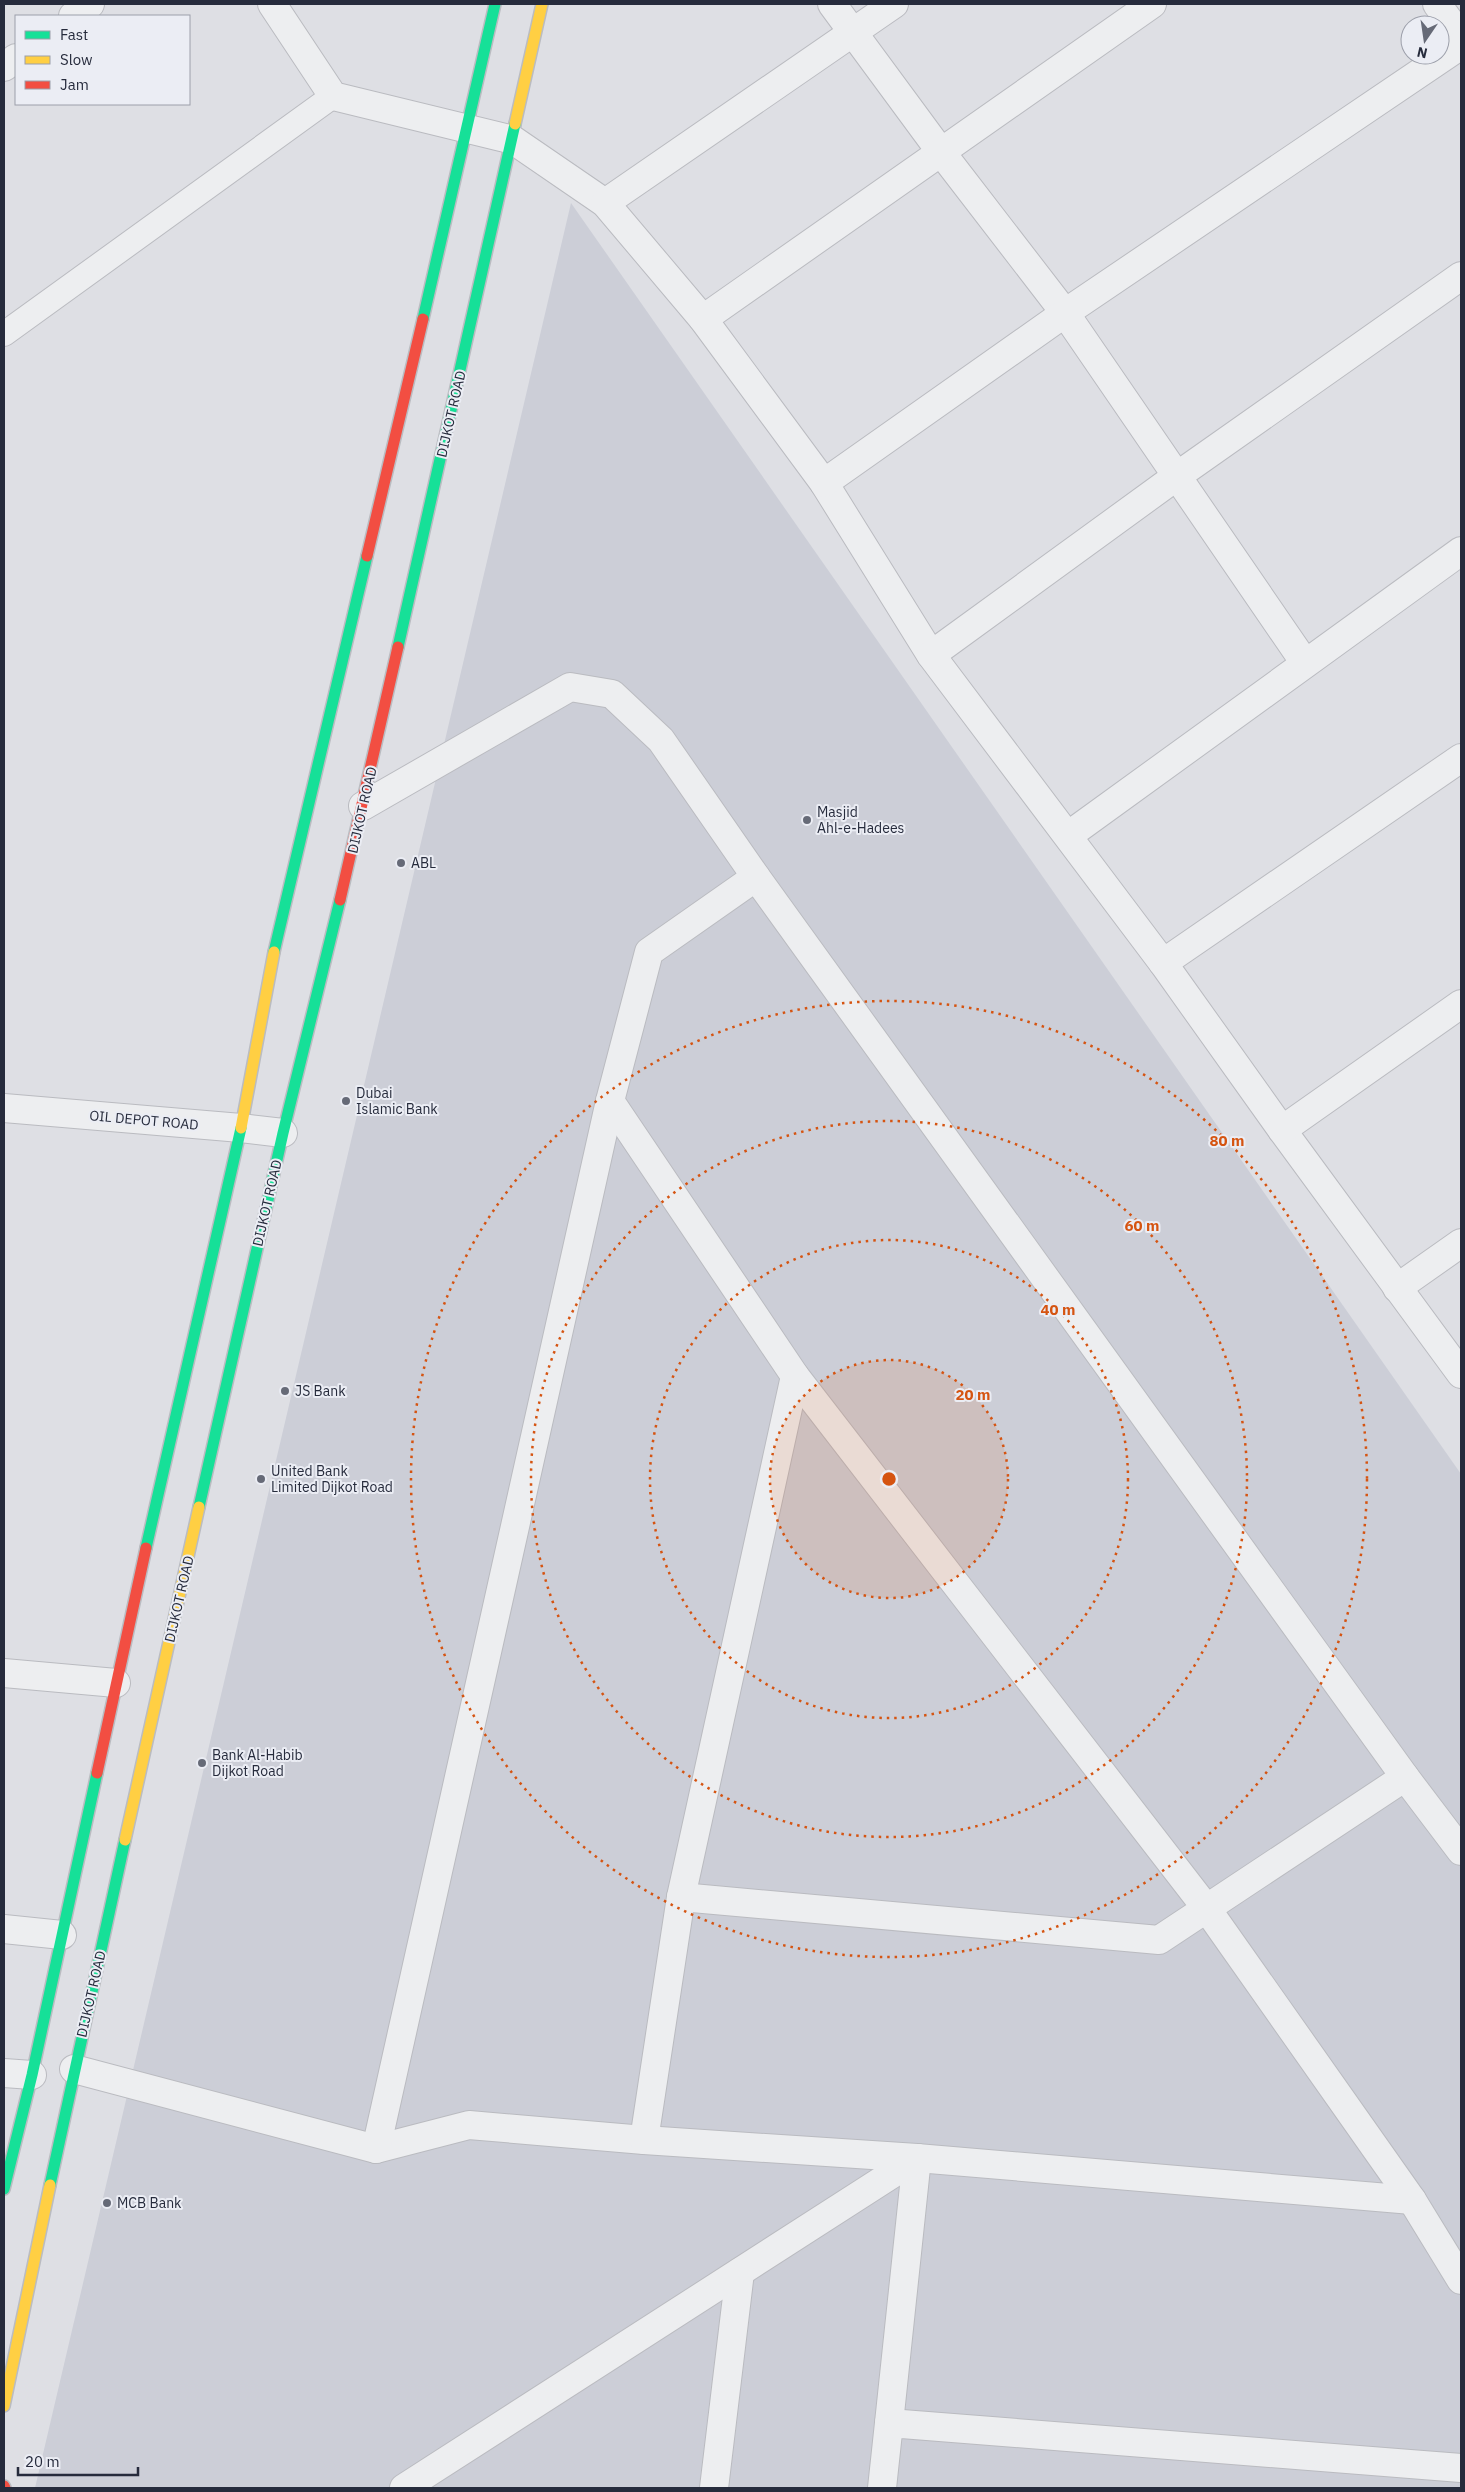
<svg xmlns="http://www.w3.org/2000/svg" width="1465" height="2492" font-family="'IBM Plex Sans',sans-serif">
<rect width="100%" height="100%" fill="#dedfe4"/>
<path fill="#ccced7" d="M 571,203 L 1461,1474 L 1461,2488 L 35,2488 Z"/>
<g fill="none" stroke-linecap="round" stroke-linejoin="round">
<g stroke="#babbc0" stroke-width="26">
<path id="lane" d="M 4,334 L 333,96"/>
</g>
<g stroke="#babbc0" stroke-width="30">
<g id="street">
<path d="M 272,4 L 333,96 L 513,140 L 605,203 L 703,319 L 824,483 L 931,655 L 1163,963 L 1282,1130 L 1461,1374"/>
<path d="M 832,4 L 941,152 L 1065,313 L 1305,663"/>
<path d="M 1437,4 L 1461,37"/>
<path d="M 73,16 L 90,4"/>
<path d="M 4,67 L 16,58"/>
<path d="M 605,203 L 894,4"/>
<path d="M 703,319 L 1152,4"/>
<path d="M 824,483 L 1065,313 L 1461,45"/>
<path d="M 931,655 L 1177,476 L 1461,276"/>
<path d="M 363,806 L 570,687 L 612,694 L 661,740 L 756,877"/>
<path d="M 1069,835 L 1461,551"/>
<path d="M 1163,963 L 1461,758"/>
<path d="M 610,1101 L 795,1376 L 1207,1909 L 1412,2200 L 1461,2280"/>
<path d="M 4,1108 L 241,1128 L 283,1133"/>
<path d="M 1282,1130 L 1461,1004"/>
<path d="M 1397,1288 L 1461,1243"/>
<path d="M 4,1673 L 116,1683"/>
<path d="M 681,1897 L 1159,1940 L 1405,1777"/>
<path d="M 4,1929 L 62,1935"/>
<path d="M 74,2069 L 376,2149 L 469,2125 L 644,2140 L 917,2158 L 1412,2200"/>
<path d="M 4,2073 L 32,2075"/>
<path d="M 644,2140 L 681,1897 L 795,1376"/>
<path d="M 376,2149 L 610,1101 L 649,952 L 756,877 L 1405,1777 L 1461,1851"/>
<path d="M 889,2423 L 917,2158"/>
<path d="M 404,2488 L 917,2158"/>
<path d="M 714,2488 L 740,2272"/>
<path d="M 882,2488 L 889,2423 L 1461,2468"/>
</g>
</g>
<g stroke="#babcc1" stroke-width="14">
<g id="fast">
<path d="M 423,319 L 495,4"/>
<path d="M 398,647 L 515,124"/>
<path d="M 274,952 L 367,556"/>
<path d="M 199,1507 L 283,1133 L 340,900"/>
<path d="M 146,1548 L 241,1128"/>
<path d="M 50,2185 L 125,1840"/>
<path d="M 4,2189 L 32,2075 L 97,1773"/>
</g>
</g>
<g stroke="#babcc1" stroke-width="14">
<g id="slow">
<path d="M 515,124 L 542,4"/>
<path d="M 241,1128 L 274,952"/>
<path d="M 125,1840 L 199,1507"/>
<path d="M 4,2406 L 50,2185"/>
</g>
</g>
<g stroke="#babcc1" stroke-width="14">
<g id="jam">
<path d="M 367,556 L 423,319"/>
<path d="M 340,900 L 398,647"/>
<path d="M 97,1773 L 146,1548"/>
<path d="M 4,2486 L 5,2488"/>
</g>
</g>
<use href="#lane" stroke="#edeef0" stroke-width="24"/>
<use href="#street" stroke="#edeef0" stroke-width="28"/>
<use href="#fast" stroke="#16e098" stroke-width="11"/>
<use href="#slow" stroke="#ffcf43" stroke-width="11"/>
<use href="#jam" stroke="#f24e42" stroke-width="11"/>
</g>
<circle cx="889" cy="1479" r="119" fill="#d55411" fill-opacity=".12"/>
<g fill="none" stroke="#d55411" stroke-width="2.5" stroke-dasharray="2.5 5">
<circle cx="889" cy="1479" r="119"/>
<circle cx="889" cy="1479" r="239"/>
<circle cx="889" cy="1479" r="358"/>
<circle cx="889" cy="1479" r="478"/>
</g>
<g fill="#666a77" stroke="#ebedf4" stroke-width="2">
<circle cx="807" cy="820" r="5"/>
<circle cx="401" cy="863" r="5"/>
<circle cx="346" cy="1101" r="5"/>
<circle cx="285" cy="1391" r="5"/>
<circle cx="261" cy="1479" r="5"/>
<circle cx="202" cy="1763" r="5"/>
<circle cx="107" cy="2203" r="5"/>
</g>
<g text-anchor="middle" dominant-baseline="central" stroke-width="4" stroke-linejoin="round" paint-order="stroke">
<g font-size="14" fill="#262b3c" stroke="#ebedf4">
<text transform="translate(451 414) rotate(-77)">DIJKOT ROAD</text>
<text transform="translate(362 810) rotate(-77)">DIJKOT ROAD</text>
<text transform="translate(144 1120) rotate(5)">OIL DEPOT ROAD</text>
<text transform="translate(267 1203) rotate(-77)">DIJKOT ROAD</text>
<text transform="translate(179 1599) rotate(-77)">DIJKOT ROAD</text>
<text transform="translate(91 1994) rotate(-77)">DIJKOT ROAD</text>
</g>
<g font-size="14" fill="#262b3c" stroke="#ebedf4" text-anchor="start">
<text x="817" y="812">Masjid<tspan x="817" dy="16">Ahl-e-Hadees</tspan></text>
<text x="411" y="863">ABL</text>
<text x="356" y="1093">Dubai<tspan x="356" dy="16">Islamic Bank</tspan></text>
<text x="295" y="1391">JS Bank</text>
<text x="271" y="1471">United Bank<tspan x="271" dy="16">Limited Dijkot Road</tspan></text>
<text x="212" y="1755">Bank Al-Habib<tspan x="212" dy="16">Dijkot Road</tspan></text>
<text x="117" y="2203">MCB Bank</text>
</g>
</g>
<circle cx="889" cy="1479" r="8" fill="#d55411" stroke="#ebedf4" stroke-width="2.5"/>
<g font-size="15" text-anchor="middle" font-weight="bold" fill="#d55411" stroke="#ebedf4" stroke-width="4" stroke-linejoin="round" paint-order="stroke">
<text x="1227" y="1146">80 m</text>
<text x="1142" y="1231">60 m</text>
<text x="1058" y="1315">40 m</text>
<text x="973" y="1400">20 m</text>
</g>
<rect width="1465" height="2492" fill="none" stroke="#262b3c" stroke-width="10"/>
<rect x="15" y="15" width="175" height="90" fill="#ebedf4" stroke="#9c9faa"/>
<rect x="25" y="31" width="25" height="8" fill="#16e098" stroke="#9c9faa"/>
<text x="60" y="40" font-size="15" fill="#262b3c">Fast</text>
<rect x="25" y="56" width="25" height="8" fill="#ffcf43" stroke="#9c9faa"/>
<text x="60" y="65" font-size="15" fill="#262b3c">Slow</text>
<rect x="25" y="81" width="25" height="8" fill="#f24e42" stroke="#9c9faa"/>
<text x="60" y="90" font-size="15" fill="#262b3c">Jam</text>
<g transform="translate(1425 40) rotate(193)"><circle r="24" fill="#ebedf4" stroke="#9c9faa"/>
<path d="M0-4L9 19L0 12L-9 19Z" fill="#666a77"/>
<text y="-8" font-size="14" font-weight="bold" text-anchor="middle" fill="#262b3c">N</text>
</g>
<path d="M18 2467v8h120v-8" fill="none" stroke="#262b3c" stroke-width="2.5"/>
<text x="25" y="2467" font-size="15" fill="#262b3c" stroke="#ebedf4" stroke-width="4" paint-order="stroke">20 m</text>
</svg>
